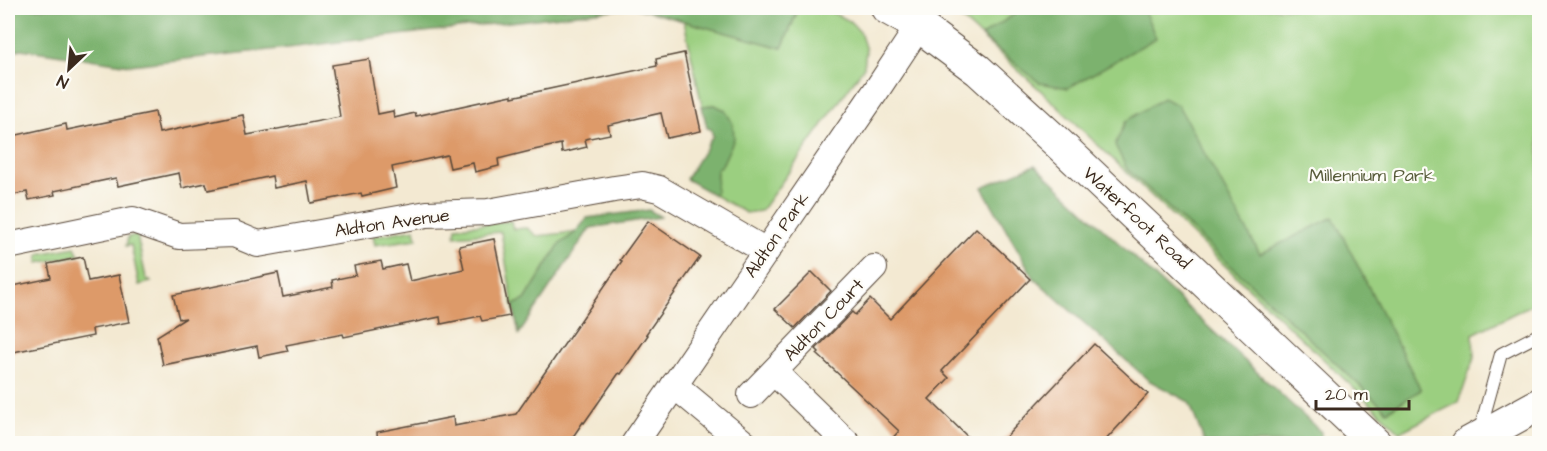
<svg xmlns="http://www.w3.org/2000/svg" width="1547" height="451" font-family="'Architects Daughter',sans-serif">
<rect width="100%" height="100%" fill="#fdfcf7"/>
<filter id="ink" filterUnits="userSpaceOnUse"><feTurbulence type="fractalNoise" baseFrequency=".0167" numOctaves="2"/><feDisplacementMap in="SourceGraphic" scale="12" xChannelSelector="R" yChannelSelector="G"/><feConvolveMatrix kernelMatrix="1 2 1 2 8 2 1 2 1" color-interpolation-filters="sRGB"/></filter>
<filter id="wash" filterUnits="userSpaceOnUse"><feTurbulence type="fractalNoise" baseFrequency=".008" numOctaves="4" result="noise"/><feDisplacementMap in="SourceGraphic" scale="24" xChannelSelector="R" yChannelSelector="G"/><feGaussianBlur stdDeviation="1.35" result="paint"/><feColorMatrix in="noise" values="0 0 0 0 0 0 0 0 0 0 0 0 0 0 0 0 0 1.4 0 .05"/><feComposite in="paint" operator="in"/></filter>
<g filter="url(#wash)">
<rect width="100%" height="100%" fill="#f3e9d2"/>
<g fill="#9bcf80" stroke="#6b7c4f" stroke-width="1.5">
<path d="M 792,8 L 822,8 L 850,21 L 860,32 L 866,50 L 864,67 L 761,211 L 746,213 L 714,195 L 716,190 L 717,170 L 723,163 L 715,105 L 702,106 L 684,21 L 782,48 L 797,13 Z"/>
<path d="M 949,8 L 1539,8 L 1539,301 L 1473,334 L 1474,358 L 1459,402 L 1400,432 L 1039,89 Z"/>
<path d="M 511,221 L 513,229 L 527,228 L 537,236 L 576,232 L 559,245 L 525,300 L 513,305 L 501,232 L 455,236 L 456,227 Z"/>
<path d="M 415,229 L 417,239 L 375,245 L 373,236 Z"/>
<path d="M 137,235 L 146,278 L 151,282 L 139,285 L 131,245 L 126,246 L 128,237 Z"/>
<path d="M 75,247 L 79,255 L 38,263 L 39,254 Z"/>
</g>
<g fill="#7cb26e" stroke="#5c6e46" stroke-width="1.5">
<path d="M 8,8 L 629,8 L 288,48 L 130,65 L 21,49 L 8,54 Z"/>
<path d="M 636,8 L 792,8 L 797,12 L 782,48 Z"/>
<path d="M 1024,8 L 1143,8 L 1156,38 L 1068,88 L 1040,83 L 981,36 Z"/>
<path d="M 1163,98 L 1178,105 L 1260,254 L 1333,217 L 1421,390 L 1387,411 L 1127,169 L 1115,145 L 1126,121 Z"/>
<path d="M 715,105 L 725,110 L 733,124 L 734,139 L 723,163 L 717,170 L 716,190 L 714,195 L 686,179 L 713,136 L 711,129 L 707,128 L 702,106 Z"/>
<path d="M 1035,165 L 1321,432 L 1321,443 L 1205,443 L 1189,402 L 1148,380 L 1034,278 L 982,187 Z"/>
<path d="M 649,210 L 661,217 L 590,228 L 519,334 L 513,305 L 525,300 L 559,245 L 576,232 L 587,218 Z"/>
</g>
<g id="blocks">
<g fill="#dd9a69">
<path d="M 684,53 L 701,131 L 667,138 L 661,113 L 608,125 L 610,134 L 585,139 L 587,147 L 562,153 L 561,144 L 534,150 L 498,159 L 499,166 L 475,172 L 473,163 L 450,168 L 447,155 L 392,167 L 396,188 L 362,196 L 361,193 L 311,203 L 307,181 L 274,188 L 272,176 L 208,190 L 206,183 L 182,188 L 179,173 L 118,186 L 116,178 L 54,191 L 55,195 L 29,200 L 27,192 L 8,196 L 8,137 L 66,124 L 67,130 L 155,112 L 159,133 L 243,115 L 247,135 L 340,117 L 332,65 L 369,59 L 378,114 L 393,111 L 394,118 L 415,113 L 416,116 L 512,95 L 512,97 L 657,66 L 656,59 Z"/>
<path d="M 648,221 L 700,257 L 646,334 L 648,335 L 621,374 L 619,373 L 584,423 L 583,422 L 568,444 L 378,444 L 377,432 L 453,417 L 454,426 L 516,414 L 622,261 L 620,260 Z"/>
<path d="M 976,228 L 1030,279 L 942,371 L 949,378 L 929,399 L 975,444 L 887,444 L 899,431 L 817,354 L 819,352 L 816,349 L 852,312 L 855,315 L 870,299 L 890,319 Z"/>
<path d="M 494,239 L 510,316 L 482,321 L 480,316 L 441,324 L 440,317 L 344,337 L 343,334 L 286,345 L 288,351 L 259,357 L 257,346 L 163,365 L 157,336 L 186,318 L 179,319 L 173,295 L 278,273 L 283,297 L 333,287 L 332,280 L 356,275 L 354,266 L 381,261 L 383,269 L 406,264 L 410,281 L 464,269 L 459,246 Z"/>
<path d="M 83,257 L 88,281 L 119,275 L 129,322 L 92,329 L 93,336 L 8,353 L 8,287 L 51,278 L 48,264 Z"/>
<path d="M 812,272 L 831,291 L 795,328 L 775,309 Z"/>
<path d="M 1094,344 L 1148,394 L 1102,444 L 999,444 Z"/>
</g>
</g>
</g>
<g filter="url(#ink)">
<use href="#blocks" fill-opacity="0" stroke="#574739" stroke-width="1.5"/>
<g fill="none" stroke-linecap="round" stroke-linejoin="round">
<g stroke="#574739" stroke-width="14">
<path id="service" d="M 1480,430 L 1501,354 L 1540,334"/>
</g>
<g stroke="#574739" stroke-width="28">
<g id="minor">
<path d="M 8,246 L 133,220 L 179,236 L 234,234 L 258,244 L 427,214 L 488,212 L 614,189 L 642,185 L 659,189 L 766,251"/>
<path d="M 774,372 L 848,444"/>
<path d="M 674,385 L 745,444"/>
<path d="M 751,395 L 874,268"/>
<path d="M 634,444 L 876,91 L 919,26"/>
</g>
</g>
<g stroke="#574739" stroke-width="34">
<g id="tertiary">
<path d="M 887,8 L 919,26 L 978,70 L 1059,144 L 1376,444"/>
<path d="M 1467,444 L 1540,404"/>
</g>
</g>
<use href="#service" stroke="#fff" stroke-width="12"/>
<use href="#minor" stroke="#fff" stroke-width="26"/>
<use href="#tertiary" stroke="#fff" stroke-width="32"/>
</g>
</g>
<g text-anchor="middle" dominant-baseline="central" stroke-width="4.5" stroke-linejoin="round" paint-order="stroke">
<g font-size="18" fill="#585c3b" stroke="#fdfcf7">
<text x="1372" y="175">Millennium Park</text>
</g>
<g font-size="18" fill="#3b2a1e" stroke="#fdfcf7">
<text transform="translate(1137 218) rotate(43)">Waterfoot Road</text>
<text transform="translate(392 223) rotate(-8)">Aldton Avenue</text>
<text transform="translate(777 235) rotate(-55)">Aldton Park</text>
<text transform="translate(824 320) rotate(-46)">Aldton Court</text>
</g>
</g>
<rect width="1547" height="451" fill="none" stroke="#fdfcf7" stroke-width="30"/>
<g transform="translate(69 69) rotate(206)" stroke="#fdfcf7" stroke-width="4.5" paint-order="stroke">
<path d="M0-4.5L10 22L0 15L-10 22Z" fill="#3b2a1e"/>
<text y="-9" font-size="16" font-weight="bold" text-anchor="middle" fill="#3b2a1e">N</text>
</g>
<path d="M1316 400v9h93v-9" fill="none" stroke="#3b2a1e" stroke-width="3"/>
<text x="1325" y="400" font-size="18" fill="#3b2a1e" stroke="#fdfcf7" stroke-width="4.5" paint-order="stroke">20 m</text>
</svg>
